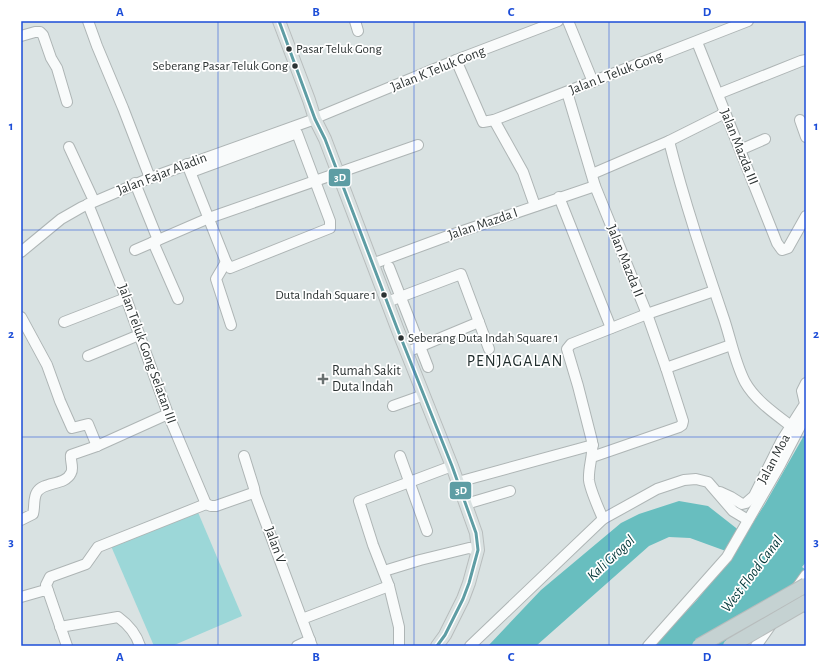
<svg xmlns="http://www.w3.org/2000/svg" width="827" height="667" font-family="'Alegreya Sans',sans-serif">
<rect width="100%" height="100%" fill="#d9e2e2"/>
<path fill="#9cd7d8" d="M 197,510 L 242,616 L 172,646 L 154,646 L 111,546 Z"/>
<path fill="#68bebf" d="M 806,432 L 806,562 L 802,567 L 806,570 L 806,614 L 783,598 L 745,646 L 654,646 L 697,600 L 734,554 L 690,538 L 669,537 L 649,546 L 536,646 L 488,646 L 541,590 L 621,523 L 639,514 L 679,501 L 708,506 L 745,535 L 765,504 Z"/>
<g fill="none" stroke-linecap="round" stroke-linejoin="round">
<g stroke="#aeb5b5" stroke-width="12">
<g id="minor">
<path d="M 88,21 L 97,46 L 123,108 L 150,178"/>
<path d="M 355,21 L 358,31"/>
<path d="M 568,21 L 593,82"/>
<path d="M 21,36 L 35,32 L 40,32 L 43,35 L 51,58 L 57,68 L 67,102"/>
<path d="M 697,42 L 777,243 L 782,250 L 788,248 L 806,216"/>
<path d="M 456,60 L 483,122 L 494,120 L 748,21"/>
<path d="M 567,92 L 595,186 L 647,314 L 666,368 L 683,421 L 682,425 L 679,427 L 592,457"/>
<path d="M 718,94 L 801,61 L 806,60"/>
<path d="M 318,117 L 456,60 L 558,21"/>
<path d="M 494,120 L 523,172 L 535,206"/>
<path d="M 800,120 L 806,137"/>
<path d="M 669,141 C 684,201 704,260 724,319 C 731,340 735,363 745,382 C 755,400 775,414 791,426"/>
<path d="M 69,147 L 94,201"/>
<path d="M 740,150 L 765,139"/>
<path d="M 187,164 L 226,262 L 230,268 L 330,228 L 330,221 L 297,133 L 191,172"/>
<path d="M 592,174 L 669,141 L 725,113"/>
<path d="M 135,183 L 158,240"/>
<path d="M 559,197 L 611,328"/>
<path d="M 88,204 L 126,298 L 168,414 L 206,504"/>
<path d="M 153,242 L 178,299"/>
<path d="M 135,250 L 209,218 L 418,145"/>
<path d="M 21,252 L 61,219 L 82,207 L 150,178 L 315,119"/>
<path d="M 226,262 L 216,279 L 231,325"/>
<path d="M 372,264 L 448,236 L 595,186"/>
<path d="M 389,267 L 428,367"/>
<path d="M 387,302 L 461,274 L 489,349"/>
<path d="M 21,317 L 47,365 L 60,401 L 72,428 L 88,424 L 97,446"/>
<path d="M 64,322 L 126,298"/>
<path d="M 407,352 L 479,322"/>
<path d="M 88,356 L 139,335"/>
<path d="M 666,368 L 731,345"/>
<path d="M 393,406 L 424,395"/>
<path d="M 244,456 L 254,488 L 255,494"/>
<path d="M 400,456 L 427,531"/>
<path d="M 458,482 L 593,445"/>
<path d="M 720,492 L 731,497 L 742,504 L 746,503 L 754,496 L 782,440 L 805,404 L 802,391 L 806,383"/>
<path d="M 206,504 L 211,506 L 216,506 L 253,493 L 255,494 L 312,646"/>
<path d="M 466,504 L 510,491"/>
<path d="M 603,519 C 599,509 590,490 589,480 C 588,467 594,454 592,441 L 578,386 L 567,349 L 571,344 L 647,314 L 714,291"/>
<path d="M 21,520 L 33,514 C 35,507 33,498 37,492 C 44,481 65,486 71,473 C 74,468 70,461 71,455 L 97,446 L 168,414"/>
<path d="M 384,571 L 420,560 L 469,548 L 478,550"/>
<path d="M 21,597 L 42,591 L 48,591"/>
<path d="M 302,619 L 389,586"/>
<path d="M 60,627 L 118,617 C 129,625 136,633 140,646"/>
<path d="M 67,646 L 46,585 L 50,577 L 86,564 L 98,547 L 206,504"/>
<path d="M 297,646 L 310,640"/>
<path d="M 399,646 L 399,627 L 389,586 L 373,545 L 359,501 L 452,466"/>
<path d="M 470,646 L 603,519 L 657,489 L 684,480 L 696,479 L 708,482 L 733,511 L 748,520"/>
<path d="M 648,646 L 727,557 L 780,465 L 806,415"/>
<path d="M 756,646 L 806,575"/>
</g>
</g>
<g stroke="#b8bdbd" stroke-width="14">
<path id="major" d="M 279,21 L 309,100 L 315,119 L 325,139 L 397,328 L 452,466 L 476,533 L 478,550 L 469,583 L 463,599 L 445,635 L 437,646"/>
</g>
<use href="#minor" stroke="#f9fbfb" stroke-width="10"/>
<use href="#major" stroke="#dae2e2" stroke-width="12"/>
<g stroke="#b8bdbd" stroke-width="16" stroke-linecap="butt">
<g id="highway-bridge">
<path d="M 699,646 L 806,585"/>
<path d="M 730,646 L 806,602"/>
</g>
</g>
<use href="#highway-bridge" stroke="#c5d2d2" stroke-width="14"/>
<g stroke="#fff" stroke-width="6">
<path id="bus-1" d="M 279,21 L 315,119 L 325,139 L 397,328 L 452,466 L 476,533 L 478,550 L 469,583 L 463,599 L 445,635 L 437,646"/>
</g>
<use href="#bus-1" stroke="#5e9da4" stroke-width="3"/>
</g>
<path fill="none" stroke="#1d4ed8" stroke-width="1" stroke-opacity="0.55" d="M 218,21 L 218,646M 414,21 L 414,646M 609,21 L 609,646M 21,230 L 806,230M 21,437 L 806,437"/>
<g fill="#2c3333" stroke="#fff" stroke-width="1.5">
<circle cx="289" cy="49" r="3.5"/>
<circle cx="295" cy="66" r="3.5"/>
<circle cx="384" cy="295" r="3.5"/>
<circle cx="401" cy="338" r="3.5"/>
</g>
<path fill="#697070" stroke="#fff" stroke-width="1.5" d="M321 373h4v4h4v4h-4v4h-4v-4h-4v-4h4z"/>
<g text-anchor="middle" dominant-baseline="central" stroke-width="3.5" stroke-linejoin="round" paint-order="stroke">
<g font-size="13" fill="#2c3333" stroke="#fff" text-anchor="start">
<text x="296" y="49">Pasar Teluk Gong</text>
<text x="288" y="66" text-anchor="end">Seberang Pasar Teluk Gong</text>
<text x="376" y="295" text-anchor="end">Duta Indah Square 1</text>
<text x="408" y="338">Seberang Duta Indah Square 1</text>
</g>
<g font-size="14" fill="#2c3333" stroke="#fff">
<text transform="translate(438 69) rotate(-22)">Jalan K Teluk Gong</text>
<text transform="translate(616 73) rotate(-21)">Jalan L Teluk Gong</text>
<text transform="translate(739 147) rotate(68)">Jalan Mazda III</text>
<text transform="translate(162 174) rotate(-21)">Jalan Fajar Aladin</text>
<text transform="translate(483 224) rotate(-19)">Jalan Mazda I</text>
<text transform="translate(625 261) rotate(68)">Jalan Mazda II</text>
<text transform="translate(147 354) rotate(70)">Jalan Teluk Gong Selatan III</text>
<text transform="translate(774 459) rotate(-62)">Jalan Moa</text>
<text transform="translate(275 545) rotate(70)">Jalan V</text>
</g>
<g font-size="14" fill="#2c3333" stroke="#fff" text-anchor="start">
<text x="332" y="371">Rumah Sakit<tspan x="332" dy="16">Duta Indah</tspan></text>
</g>
<g font-size="15" font-style="italic" fill="#003637" stroke="#fff">
<text transform="translate(611 558) rotate(-43)">Kali Grogol</text>
<text transform="translate(752 574) rotate(-53)">West Flood Canal</text>
</g>
<g font-size="16" letter-spacing="1" fill="#222f2f" stroke="#fff">
<text x="515" y="361">PENJAGALAN</text>
</g>
</g>
<g stroke="#fff" stroke-width="1.5">
<rect x="328" y="168" width="23" height="19" rx="4" fill="#5e9da4"/>
<rect x="449" y="481" width="23" height="19" rx="4" fill="#5e9da4"/>
</g>
<g font-size="11" text-anchor="middle" font-weight="bold" fill="#fff">
<text x="340" y="181">3D</text>
<text x="461" y="494">3D</text>
</g>
<rect width="827" height="667" fill="none" stroke="#ffffff" stroke-width="44"/>
<rect x="22" y="22" width="783" height="623" fill="none" stroke="#1d4ed8" stroke-width="1.5"/>
<g font-size="13" text-anchor="middle" font-weight="bold" fill="#1d4ed8">
<text x="120" y="16">A</text>
<text x="316" y="16">B</text>
<text x="511" y="16">C</text>
<text x="707" y="16">D</text>
<text x="11" y="130">1</text>
<text x="816" y="130">1</text>
<text x="11" y="338">2</text>
<text x="816" y="338">2</text>
<text x="11" y="546">3</text>
<text x="816" y="546">3</text>
<text x="120" y="661">A</text>
<text x="316" y="661">B</text>
<text x="511" y="661">C</text>
<text x="707" y="661">D</text>
</g>
</svg>
